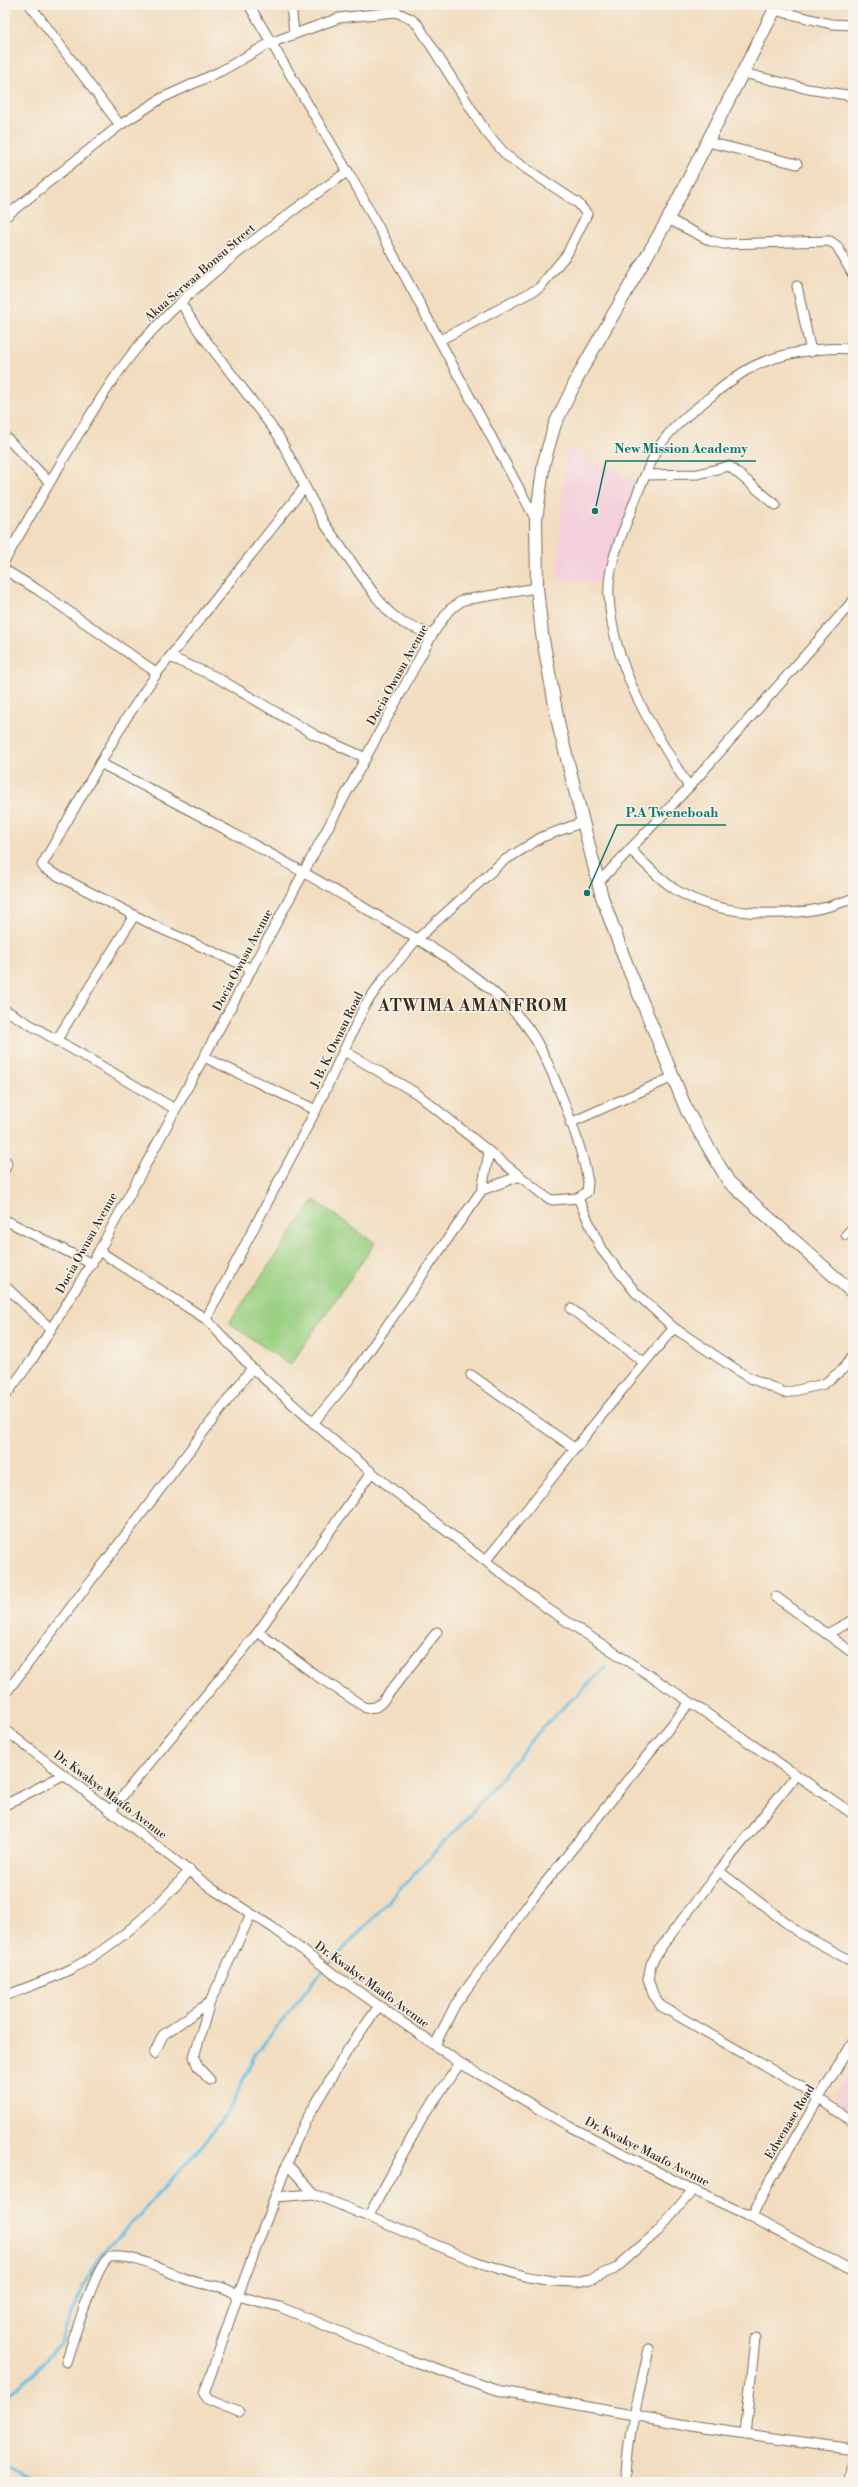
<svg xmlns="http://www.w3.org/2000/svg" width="858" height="2487" font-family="'Libre Bodoni',serif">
<rect width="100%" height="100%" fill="#f7f3e8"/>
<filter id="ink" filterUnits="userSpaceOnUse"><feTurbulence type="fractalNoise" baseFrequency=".025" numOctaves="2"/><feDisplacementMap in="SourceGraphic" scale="8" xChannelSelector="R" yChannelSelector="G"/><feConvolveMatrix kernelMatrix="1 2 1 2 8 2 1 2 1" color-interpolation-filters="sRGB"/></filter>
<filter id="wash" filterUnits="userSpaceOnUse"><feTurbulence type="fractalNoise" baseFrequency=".012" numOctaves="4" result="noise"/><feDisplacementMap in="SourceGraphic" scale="16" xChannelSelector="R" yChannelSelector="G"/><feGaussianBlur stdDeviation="0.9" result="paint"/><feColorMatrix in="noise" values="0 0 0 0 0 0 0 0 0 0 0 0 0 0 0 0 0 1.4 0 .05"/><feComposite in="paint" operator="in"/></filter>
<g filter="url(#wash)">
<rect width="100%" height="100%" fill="#f2ddc0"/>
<g fill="#f4cfdc">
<path d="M 566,448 L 637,482 L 603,583 L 557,580 Z"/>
<path d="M 853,2064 L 853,2113 L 841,2106 L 835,2095 Z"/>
</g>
<path fill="#9ad082" stroke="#6a7d50" d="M 314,1200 L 375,1243 L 290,1365 L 229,1323 Z"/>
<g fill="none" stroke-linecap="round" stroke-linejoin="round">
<g stroke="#67c0e4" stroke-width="3">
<path d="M 5,2396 L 36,2372 L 59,2344 L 88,2276 L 107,2247 L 134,2221 L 200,2148 L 229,2112 L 254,2056 L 319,1975 L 470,1815 L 542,1728 L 606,1667"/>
<path d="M 5,2467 L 37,2482"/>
</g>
</g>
</g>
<g filter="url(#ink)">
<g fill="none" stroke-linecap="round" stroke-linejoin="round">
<g stroke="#7b6957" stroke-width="11">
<g id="street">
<path d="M 30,5 L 120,125"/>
<path d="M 249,5 L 358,189 L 536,520"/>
<path d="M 291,5 L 294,33"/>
<path d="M 774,10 L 831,24 L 853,25"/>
<path d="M 743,73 L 808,89 L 853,96"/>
<path d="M 708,142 L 797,164"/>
<path d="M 5,217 L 120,125 L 162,98 L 221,71 L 270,43 L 339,18 L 357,16 L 396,12 L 411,19 L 418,25 L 486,132 L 507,156 L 578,203 L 587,214 L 567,254 L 539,288 L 440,340"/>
<path d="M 668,219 L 711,241 L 724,244 L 830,241 L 837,246 L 853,275"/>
<path d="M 797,286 L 811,352"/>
<path d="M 181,303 L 198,330 L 278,435 L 324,523 L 377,598 L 389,612 L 403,623 L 432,635"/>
<path d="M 5,436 L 49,482"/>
<path d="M 647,475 L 698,474 L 729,466 L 776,505"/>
<path d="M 5,560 C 29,518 53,476 78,435 C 98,403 117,371 141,343 C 198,278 278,221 348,171"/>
<path d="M 5,570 L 38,590 L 157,673"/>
<path d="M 170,657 L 216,677 L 315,735 L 366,758"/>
<path d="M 100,763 C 194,812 287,861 378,916 C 429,946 486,977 524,1023 C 548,1051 582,1145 588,1182 L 587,1192 L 578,1198 L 601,1249 L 636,1293 L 674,1328 L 746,1376 L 785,1393 L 824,1384 L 843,1369 L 853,1355"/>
<path d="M 689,787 C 652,729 613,667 609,597 C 607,568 619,542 629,516 C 638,492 648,465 661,444 C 671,429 685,417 699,406 C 714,394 729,381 745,371 C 775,353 819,347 853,349"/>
<path d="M 630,849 C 645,864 659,879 676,890 C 723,919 803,920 853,898"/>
<path d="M 598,883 L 689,787 L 853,601"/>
<path d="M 252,969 L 159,928 L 45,869 L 42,865 L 125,720 L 157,673 L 304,488"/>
<path d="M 5,1010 L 175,1109"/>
<path d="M 56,1041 L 134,916"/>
<path d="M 344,1051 L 416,1093 L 547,1198 L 553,1200 L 578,1198"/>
<path d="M 204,1057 L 316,1110"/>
<path d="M 570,1123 L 673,1077"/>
<path d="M 5,1160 L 7,1163 L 5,1169"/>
<path d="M 482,1190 L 520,1176"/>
<path d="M 5,1220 L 92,1264"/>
<path d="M 846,1235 L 853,1227"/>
<path d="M 99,1251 L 206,1319 L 252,1368 L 341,1447 L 397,1493 L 548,1609 L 690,1702 L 853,1814"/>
<path d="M 5,1286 L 51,1329"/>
<path d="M 571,1309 L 644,1362"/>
<path d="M 206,1319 L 316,1110 L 365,1005 L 385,977 L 417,939 L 502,862 L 542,837 L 583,822"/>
<path d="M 471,1375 L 574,1448"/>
<path d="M 5,1396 L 32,1360 L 99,1251 L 432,635 L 449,610 L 463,600 L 537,588"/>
<path d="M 313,1423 L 348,1381 L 482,1190 L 489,1152"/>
<path d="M 486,1560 C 550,1483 608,1403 674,1328"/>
<path d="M 776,1597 L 853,1653"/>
<path d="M 258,1632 L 314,1674 L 366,1708 L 376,1707 L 382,1702 L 437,1632"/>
<path d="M 827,1634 L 853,1620"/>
<path d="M 5,1694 L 252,1368"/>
<path d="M 5,1730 L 214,1890 L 272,1927 L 335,1975 L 460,2063 L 569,2126 L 693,2190 L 752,2217 L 853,2272"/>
<path d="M 796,1775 L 719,1871 L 659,1950 L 651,1964 L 648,1979 L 653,1994 L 661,2006 L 800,2086 L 853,2122"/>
<path d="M 5,1805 L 63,1775"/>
<path d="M 110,1811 L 258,1632 L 371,1473"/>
<path d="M 719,1871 L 798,1932 L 853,1962"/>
<path d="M 5,1996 C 28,1987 51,1979 73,1968 C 118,1944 157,1908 190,1870"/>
<path d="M 210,2002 L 194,2057 L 198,2067 L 210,2080"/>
<path d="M 435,2045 L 455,2005 L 533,1898 L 690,1702"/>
<path d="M 154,2054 L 163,2035 L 210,2002 L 251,1914"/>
<path d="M 287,2164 L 314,2194 L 477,2262 L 528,2277 L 553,2281 L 576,2282 L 590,2279 L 615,2269 L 658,2231 L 693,2190"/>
<path d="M 275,2197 L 314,2194"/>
<path d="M 368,2217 L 423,2117 L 460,2063"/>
<path d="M 752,2217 L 769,2182 L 853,2041"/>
<path d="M 66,2362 C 72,2344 97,2262 110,2257 C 138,2254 166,2273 192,2281 C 210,2287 221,2283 238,2296 L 294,2146 L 306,2120 L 349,2048 L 379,2006"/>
<path d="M 239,2412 L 209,2400 L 204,2394 L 238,2296 L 280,2307 L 409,2360 L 497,2390 L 703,2428 L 853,2449"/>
<path d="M 745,2434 L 755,2339"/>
<path d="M 626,2482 C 626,2438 640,2392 649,2349"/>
<path d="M 849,2482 L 853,2454"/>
</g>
</g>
<g stroke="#7b6957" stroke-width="14">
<path id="secondary" d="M 777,5 L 668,219 L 582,369 L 555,424 L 544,462 L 536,520 L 537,588 L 542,634 L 559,727 L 602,897 L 625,960 L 687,1111 L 729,1182 L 853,1293"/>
</g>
<use href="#street" stroke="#fff" stroke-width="9"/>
<use href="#secondary" stroke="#fff" stroke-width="12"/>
</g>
</g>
<g text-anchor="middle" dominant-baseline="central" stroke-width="3" stroke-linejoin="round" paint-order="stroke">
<g font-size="12" fill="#3b2a1e" stroke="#f7f3e8">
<text transform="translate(200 273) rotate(-41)">Akua Serwaa Bonsu Street</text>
<text transform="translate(398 675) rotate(-61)">Docia Owusu Avenue</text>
<text transform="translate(243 960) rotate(-62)">Docia Owusu Avenue</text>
<text transform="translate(337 1040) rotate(-64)">J. B. K. Owusu Road</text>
<text transform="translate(87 1243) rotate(-61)">Docia Owusu Avenue</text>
<text transform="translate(110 1795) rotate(37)">Dr. Kwakye Maafo Avenue</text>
<text transform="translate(372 1985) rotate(36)">Dr. Kwakye Maafo Avenue</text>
<text transform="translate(790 2122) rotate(-59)">Edwenase Road</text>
<text transform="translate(647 2152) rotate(27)">Dr. Kwakye Maafo Avenue</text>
</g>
<g font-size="16" font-weight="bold" letter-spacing="1" fill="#3b2a1e" stroke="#f7f3e8">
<text x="473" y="1006">ATWIMA AMANFROM</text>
</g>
</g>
<path fill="none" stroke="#0f766e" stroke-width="1.5" d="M595 511L606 461H756M587 893L617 825H726"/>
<g fill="#0f766e" stroke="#f7f3e8" stroke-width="1.5">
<circle cx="595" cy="511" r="4"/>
<circle cx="587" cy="893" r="4"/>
</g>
<g font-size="13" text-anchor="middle" font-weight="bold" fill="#0f766e" stroke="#f7f3e8" stroke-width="3" stroke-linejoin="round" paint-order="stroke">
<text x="681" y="453">New Mission Academy</text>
<text x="672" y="817">P.A Tweneboah</text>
</g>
<rect width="858" height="2487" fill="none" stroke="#f7f3e8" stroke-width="20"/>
</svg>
